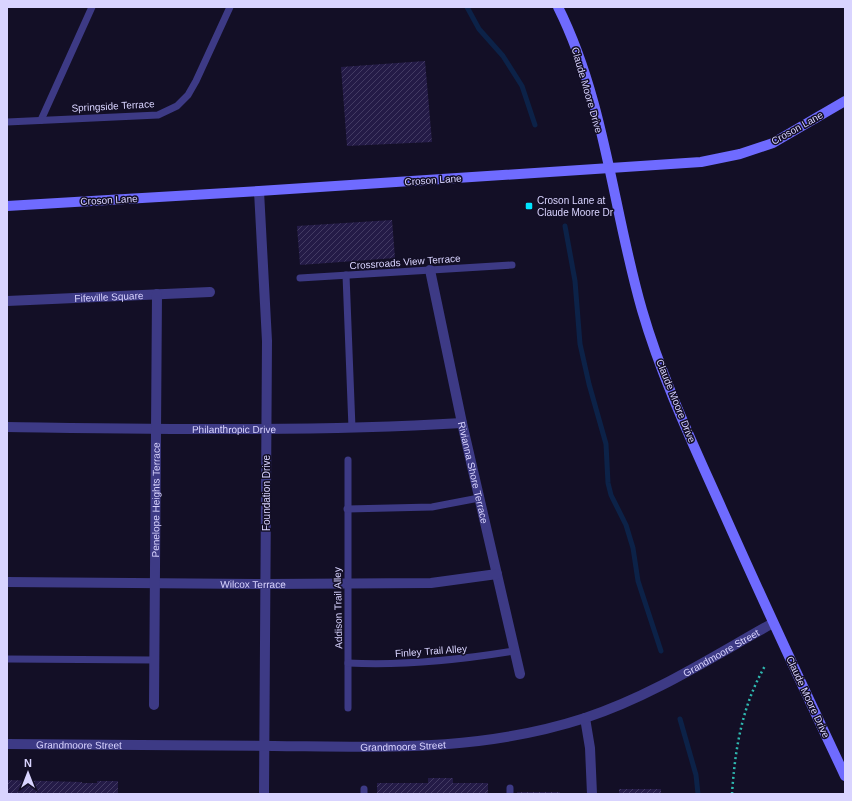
<svg xmlns="http://www.w3.org/2000/svg" width="852" height="801" font-family="Arial,sans-serif">
<defs>
<pattern id="building-hatch" width="6" height="6" patternUnits="userSpaceOnUse"><rect width="6" height="6" fill="#241b47"/><path d="M-1 1l2-2M0 6l6-6M5 7l2-2" fill="none" stroke="#433b63"/></pattern>
</defs>
<rect width="100%" height="100%" fill="#130f26"/>
<g fill="none" stroke-linecap="round" stroke-linejoin="round">
<g stroke="#0c2248" stroke-width="5">
<path d="M 467,7 L 479,29 L 503,56 L 522,86 L 535,125"/>
<path d="M 565,226 L 575,281 L 580,344 L 589,384 L 606,444 L 608,483 L 611,495 L 626,525 L 633,548 L 638,581 L 661,651"/>
<path d="M 680,719 L 696,775 L 698,794"/>
</g>
</g>
<g fill="url(#building-hatch)">
<path d="M 425,61 L 432,142 L 347,146 L 341,67 Z"/>
<path d="M 392,220 L 395,258 L 300,265 L 297,226 Z"/>
<path d="M 428,778 L 453,778 L 453,783 L 488,783 L 488,794 L 377,794 L 377,783 L 428,783 Z"/>
<path d="M 7,780 L 82,782 L 82,783 L 97,783 L 97,781 L 118,781 L 118,794 L 7,794 Z"/>
<rect x="619" y="789" width="42" height="5"/>
<rect x="517" y="792" width="43" height="2"/>
</g>
<g fill="none" stroke-linecap="round" stroke-linejoin="round">
<path stroke="#2fb8b0" stroke-width="2.5" stroke-dasharray="2 3" stroke-linecap="butt" d="M 732,794 C 735,749 742,706 765,666"/>
<g stroke="#3d3a85" stroke-width="7">
<path d="M 41,120 L 92,7"/>
<path d="M 7,122 L 158,115 L 177,106 L 188,95 L 196,81 L 230,7"/>
<path d="M 346,275 L 352,428"/>
<path d="M 300,278 L 512,265"/>
<path d="M 348,460 L 348,708"/>
<path d="M 347,509 L 432,507 L 479,498"/>
<path d="M 7,659 L 154,660"/>
<path d="M 348,663 C 404,666 459,660 514,651"/>
<path d="M 364,794 L 364,789"/>
<path d="M 510,794 L 510,788"/>
</g>
<g stroke="#3d3a85" stroke-width="10">
<path d="M 259,191 L 267,341 L 264,794"/>
<path id="s1" d="M 430,270 L 462,423 L 520,674"/>
<path id="s2" d="M 7,301 L 210,292"/>
<path id="s3" d="M 7,427 C 158,429 310,432 462,423"/>
<path id="s4" d="M 7,582 L 266,584 L 431,583 L 497,574"/>
<path id="s5" d="M 154,705 L 157,294"/>
<path d="M 585,718 L 590,748 L 592,794"/>
<path id="s6" d="M 7,744 C 96,745 185,745 274,746 C 382,747 480,752 585,718 C 652,696 712,657 773,623"/>
</g>
<g stroke="#6f6bff" stroke-width="10">
<path d="M 558,7 C 605,101 613,210 642,310 C 662,379 693,444 722,509 C 762,599 803,687 845,776"/>
<path d="M 7,206 L 259,191 L 701,162 L 740,154 L 773,143 L 845,101"/>
</g>
</g>
<rect fill="#00e5ff" stroke="#130f26" stroke-width="1.5" x="525" y="202" width="8" height="8" rx="2"/>
<g text-anchor="middle" dominant-baseline="central" stroke-width="3" stroke-linejoin="round" paint-order="stroke">
<g font-size="10" fill="#d9d4ff" stroke="#130f26">
<text transform="translate(587 90) rotate(74)">Claude Moore Drive</text>
<text transform="translate(113 106) rotate(-3)">Springside Terrace</text>
<text transform="translate(797 128) rotate(-29)">Croson Lane</text>
<text transform="translate(433 180) rotate(-4)">Croson Lane</text>
<text transform="translate(109 200) rotate(-3)">Croson Lane</text>
<text transform="translate(405 262) rotate(-4)">Crossroads View Terrace</text>
<text stroke="none"><textPath href="#s2" startOffset="102">Fifeville Square</textPath></text>
<text transform="translate(676 401) rotate(68)">Claude Moore Drive</text>
<text stroke="none"><textPath href="#s3" startOffset="227">Philanthropic Drive</textPath></text>
<text stroke="none"><textPath href="#s1" startOffset="207">Rivianna Shore Terrace</textPath></text>
<text transform="translate(266 493) rotate(-90)">Foundation Drive</text>
<text stroke="none"><textPath href="#s5" startOffset="205">Penelope Heights Terrace</textPath></text>
<text stroke="none"><textPath href="#s4" startOffset="246">Wilcox Terrace</textPath></text>
<text transform="translate(338 608) rotate(-91)">Addison Trail Alley</text>
<text transform="translate(431 651) rotate(-4)">Finley Trail Alley</text>
<text stroke="none"><textPath href="#s6" startOffset="732">Grandmoore Street</textPath></text>
<text transform="translate(808 697) rotate(65)">Claude Moore Drive</text>
<text stroke="none"><textPath href="#s6" startOffset="72">Grandmoore Street</textPath></text>
<text stroke="none"><textPath href="#s6" startOffset="396">Grandmoore Street</textPath></text>
</g>
<g font-size="10" fill="#d9d4ff" stroke="#130f26" text-anchor="start">
<text x="537" y="200">Croson Lane at<tspan x="537" dy="12">Claude Moore Dr</tspan></text>
</g>
</g>
<rect width="852" height="801" fill="none" stroke="#d9d4ff" stroke-width="16"/>
<g transform="translate(28 773)" stroke="#130f26" stroke-width="3" paint-order="stroke">
<path d="M0-3L7 15L0 10L-7 15Z" fill="#d9d4ff"/>
<text y="-6" font-size="11" font-weight="bold" text-anchor="middle" fill="#d9d4ff">N</text>
</g>
</svg>
